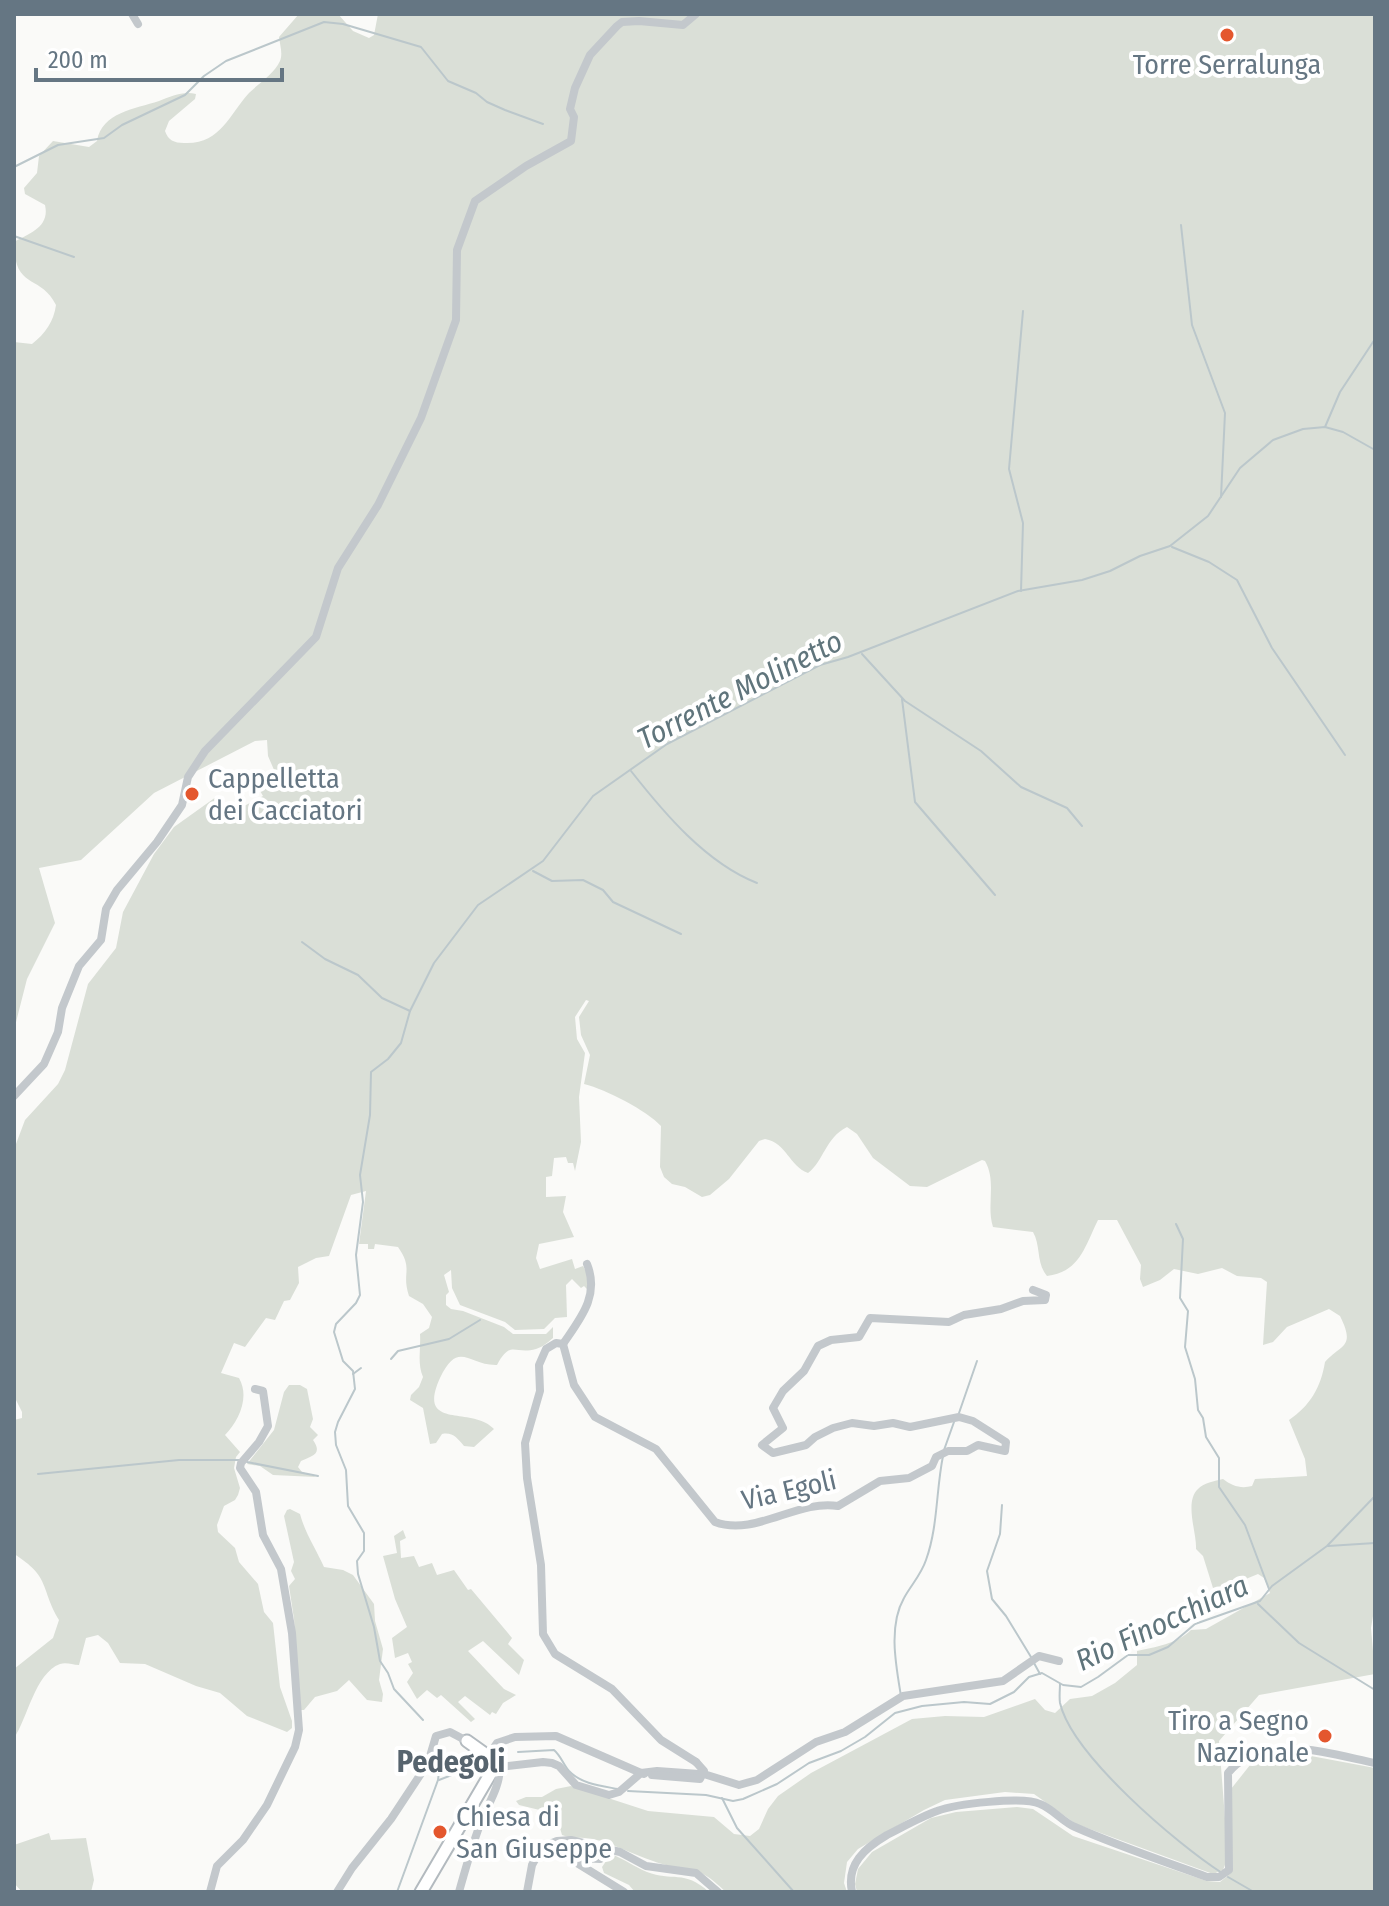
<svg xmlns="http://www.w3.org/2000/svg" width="1389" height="1906" font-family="'Fira Sans Condensed',sans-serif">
<rect width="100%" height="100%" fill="#fafaf8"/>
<g fill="#dadfd7">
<path d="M 299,14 L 338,14 L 353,31 L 369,38 L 374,35 L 378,14 L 1375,14 L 1375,1604 L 1371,1628 L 1375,1674 L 1259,1695 L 1219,1741 L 1228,1857 L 1223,1870 L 1213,1874 L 1076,1824 L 1034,1794 L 1005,1792 L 945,1800 L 924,1810 L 858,1849 L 847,1862 L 844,1883 L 847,1892 L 726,1892 C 693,1860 689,1874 653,1861 C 632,1854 614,1844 593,1839 C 582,1837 572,1839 562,1835 L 556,1814 L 519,1805 L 516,1801 L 526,1797 L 542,1797 L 556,1789 L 571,1786 L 648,1811 L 714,1817 L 734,1834 L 750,1836 L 759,1829 L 768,1809 L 778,1796 L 811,1773 L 912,1719 L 945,1716 L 984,1717 L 1035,1699 L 1045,1710 L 1055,1713 L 1070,1699 L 1092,1696 L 1115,1683 L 1137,1665 L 1137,1651 C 1155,1647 1177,1644 1191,1630 L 1206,1629 L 1270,1593 L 1264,1578 L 1258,1574 L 1224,1588 L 1213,1588 L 1203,1556 L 1196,1549 C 1197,1533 1184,1502 1198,1489 C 1203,1483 1215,1481 1223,1479 C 1232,1486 1241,1489 1252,1486 L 1255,1479 L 1307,1476 L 1305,1459 L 1289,1420 C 1310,1406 1321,1387 1325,1362 C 1341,1344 1356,1348 1340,1316 L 1329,1309 L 1287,1327 L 1273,1342 L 1263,1345 L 1267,1282 L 1261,1278 L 1237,1276 L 1222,1268 L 1198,1274 L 1174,1269 L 1160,1280 L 1143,1287 L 1140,1279 L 1141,1265 L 1117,1220 L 1098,1220 C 1085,1246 1080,1272 1047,1276 C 1036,1263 1041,1246 1033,1232 L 993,1227 C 986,1206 997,1182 985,1161 L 982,1160 L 927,1187 L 910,1186 L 873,1158 L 857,1134 L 847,1127 C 825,1138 824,1161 808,1173 C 789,1166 787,1143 765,1139 L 759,1141 L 729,1179 L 710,1195 L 702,1197 L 685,1187 L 672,1184 L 664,1177 L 660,1167 L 661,1126 C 646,1110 607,1090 584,1084 L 590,1055 L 581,1035 L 579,1017 L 589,1001 L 586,1000 L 575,1017 L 577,1039 L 585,1053 L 579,1097 L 581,1142 L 575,1171 L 573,1163 L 568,1163 L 566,1157 L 554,1158 L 552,1176 L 546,1177 L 546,1197 L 566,1196 L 563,1212 L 574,1237 L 539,1244 L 536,1258 L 540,1269 L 572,1259 L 575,1269 L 583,1266 L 588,1275 L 589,1291 L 584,1286 L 581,1288 L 572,1279 L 566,1285 L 567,1317 L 555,1318 L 544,1329 L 515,1330 L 505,1322 L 460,1305 L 452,1288 L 451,1270 L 444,1275 L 449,1292 L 446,1295 L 446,1305 L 451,1309 L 463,1311 L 504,1327 L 513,1334 L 546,1334 L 553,1327 L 553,1338 C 548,1342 543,1347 536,1349 C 514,1355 511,1339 497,1365 C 468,1366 459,1339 440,1378 C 416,1431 472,1405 494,1429 L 474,1447 L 464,1446 C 457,1438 453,1432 442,1434 L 436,1443 L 430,1444 L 423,1408 L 410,1400 L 411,1395 L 419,1387 L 423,1377 C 417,1363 421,1349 420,1334 L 429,1328 L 432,1317 L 423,1304 L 409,1296 C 401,1272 414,1270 398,1247 L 375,1244 L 374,1249 L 368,1249 L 368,1244 L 359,1244 L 366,1191 L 351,1195 L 329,1256 L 316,1258 L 298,1267 L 299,1283 L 290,1300 L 284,1301 L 275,1320 L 266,1318 L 245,1347 L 234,1343 L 221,1373 L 239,1378 C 250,1397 239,1421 225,1435 L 240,1452 L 236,1457 L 234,1468 L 240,1488 L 238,1495 L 235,1500 L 224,1506 L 217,1525 L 218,1532 L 235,1548 L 239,1562 L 258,1584 L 264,1612 L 273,1623 L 280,1687 L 292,1721 L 292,1728 L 287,1732 L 247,1716 L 220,1693 L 196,1686 L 145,1664 L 120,1663 L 108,1643 L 98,1635 L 86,1638 L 79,1665 C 72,1665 67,1662 60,1664 C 35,1673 27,1720 14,1738 L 14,1669 L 53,1638 L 59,1620 C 40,1588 51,1577 14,1554 L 14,1420 L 22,1418 L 22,1412 L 14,1396 L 14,1164 L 16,1144 L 25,1120 L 58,1084 L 65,1070 L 88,984 L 116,948 L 123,912 L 154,854 L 174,827 L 216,797 L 229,814 L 263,796 L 259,789 L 278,779 L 268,756 L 267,740 L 255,741 L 154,793 L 81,860 L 39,868 L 55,923 L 27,979 L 14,1030 L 14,342 L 32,344 C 45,334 54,321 56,305 C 40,273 14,291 14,242 C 30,233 50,227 45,205 L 25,194 L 24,188 L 37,173 L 39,156 L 53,141 L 89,147 L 97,141 C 102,112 135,109 159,101 C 172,96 183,91 196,94 L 195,99 L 169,121 L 165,131 C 168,140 174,143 184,143 C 220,145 229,115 249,93 C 259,83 274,74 280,61 C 283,54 280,45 279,37 Z"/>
<path d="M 289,1385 L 300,1385 L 307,1389 L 313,1419 L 310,1427 L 318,1435 L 313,1440 C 323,1454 312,1456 301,1461 L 298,1467 L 302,1472 L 316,1477 L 273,1475 L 260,1466 L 247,1464 L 274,1430 L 284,1392 Z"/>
<path d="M 290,1509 L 300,1514 C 305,1533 316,1549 324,1567 L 343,1570 L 353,1575 L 374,1604 L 375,1621 L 383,1649 L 379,1680 L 383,1694 L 382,1702 L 367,1700 L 349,1680 L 337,1691 L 315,1697 L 304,1710 L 301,1710 L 294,1619 L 289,1586 L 295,1579 L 291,1571 L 294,1562 L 284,1516 L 287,1510 Z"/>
<path d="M 403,1530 L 406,1538 L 400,1541 L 401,1558 L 414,1556 L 419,1567 L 432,1563 L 437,1575 L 454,1570 L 468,1590 L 471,1589 L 512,1638 L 508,1644 L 524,1660 L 519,1675 L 483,1641 L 468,1651 L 504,1689 L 516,1695 L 503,1703 L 496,1714 L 492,1712 L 490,1715 L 465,1696 L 458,1702 L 475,1719 L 471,1722 L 441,1695 L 437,1698 L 427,1690 L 417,1699 L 407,1682 L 413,1673 L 408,1664 L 412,1662 L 408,1653 L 395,1658 L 392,1638 L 407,1627 L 395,1599 L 383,1556 L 397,1553 L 394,1536 Z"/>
<path d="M 1295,1753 L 1375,1768 L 1375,1892 L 857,1892 L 855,1884 L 858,1869 L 872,1852 L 931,1818 L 956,1812 L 1017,1807 L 1033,1809 L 1073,1836 L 1207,1881 L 1220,1882 L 1231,1873 L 1231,1789 L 1258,1755 Z"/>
<path d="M 49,1833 L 51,1840 L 86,1838 L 94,1880 L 91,1892 L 22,1892 L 14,1883 L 14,1845 Z"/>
<path d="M 611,1854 C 624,1859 635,1867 647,1872 C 672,1882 684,1869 709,1892 L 635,1892 L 629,1885 L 604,1873 L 602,1867 Z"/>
</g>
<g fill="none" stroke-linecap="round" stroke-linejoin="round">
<g stroke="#bbc7cb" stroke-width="2">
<path d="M 14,167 L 58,145 L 104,138 L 122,125 L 185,95 L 204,76 L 226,61 L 324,22 L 343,24 L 421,47 L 448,81 L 476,93 L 487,102 L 505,110 L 543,124"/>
<path d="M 1181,225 L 1192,325 L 1225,413 L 1221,497"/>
<path d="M 14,236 L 74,257"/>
<path d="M 1325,427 L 1340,392 L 1375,339"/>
<path d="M 1172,547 L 1209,562 L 1237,580 L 1272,648 L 1345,755"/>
<path d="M 1021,591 L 1023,523 L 1009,469 L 1023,311"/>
<path d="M 862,654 L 905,701 L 981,751 L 1021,787 L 1067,808 L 1082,826"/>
<path d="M 902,699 L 915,802 L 995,895"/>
<path d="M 631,771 C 664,813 706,863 757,883"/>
<path d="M 533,871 L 552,881 L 583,880 L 603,890 L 613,902 L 681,934"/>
<path d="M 302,942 L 325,959 L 358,975 L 382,998 L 410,1011"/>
<path d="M 1176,1224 L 1183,1239 L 1180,1298 L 1188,1311 L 1185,1347 L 1195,1379 L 1198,1410 L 1203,1418 L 1206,1437 L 1219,1458 L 1219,1487 L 1245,1525 L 1269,1589"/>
<path d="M 391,1359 L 398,1351 L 449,1339 L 480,1320"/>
<path d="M 353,1374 L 361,1368"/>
<path d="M 959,1413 L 977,1361"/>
<path d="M 944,1450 L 954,1422"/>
<path d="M 247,1462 L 318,1476"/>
<path d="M 38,1474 L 179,1460 L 240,1460"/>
<path d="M 1002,1505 L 1000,1534 L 987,1571 L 992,1599 L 1006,1616 L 1031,1657"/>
<path d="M 1328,1546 L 1375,1543"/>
<path d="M 1258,1604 L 1299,1643 L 1375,1690"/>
<path d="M 1034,1663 L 1040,1674"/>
<path d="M 1060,1684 C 1060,1689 1059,1697 1060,1703 C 1072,1755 1177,1844 1222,1873"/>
<path d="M 901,1696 C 896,1666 888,1626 904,1598 C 911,1585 921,1575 926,1560 C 938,1527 936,1490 943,1456"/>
<path d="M 423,1720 L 394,1689 L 388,1673 L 380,1661 L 374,1627 L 358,1574 L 357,1561 L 364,1551 L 364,1533 L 348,1506 L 346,1470 L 336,1445 L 335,1432 L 338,1422 L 355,1389 L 353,1371 L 343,1361 L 334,1332 L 336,1324 L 356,1303 L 360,1295 L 356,1255 L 363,1202 L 360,1175 L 370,1115 L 371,1072 L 388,1059 L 401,1043 L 410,1011 L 434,963 L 478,905 L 543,861 L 593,796 L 667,744 L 820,665 L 848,657 L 1018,591 L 1082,580 L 1110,571 L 1140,556 L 1170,546 L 1208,516 L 1240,468 L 1273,440 L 1303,429 L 1325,427 L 1343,432 L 1375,450"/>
<path d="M 518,1752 L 554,1750 C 561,1756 563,1764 569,1771 C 581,1784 602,1786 618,1789"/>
<path d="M 439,1780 L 478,1765"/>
<path d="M 628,1791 L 706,1795 L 733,1801 L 743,1799 L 777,1784 L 809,1763 L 841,1751 L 865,1737 L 895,1713 L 922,1706 L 964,1702 L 990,1704 L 1014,1692 L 1029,1677 L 1042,1673 L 1063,1685 L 1081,1687 L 1098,1677 L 1128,1655 L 1149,1655 L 1168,1647 L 1195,1624 L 1260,1601 L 1272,1586 L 1327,1546 L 1375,1496"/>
<path d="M 722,1798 L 737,1828 L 794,1892"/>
<path d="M 1228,1877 L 1254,1892"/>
<path d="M 397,1892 L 438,1780 L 441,1754"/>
</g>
<g stroke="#b3babf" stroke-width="15">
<path id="secondary" d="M 421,1892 L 492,1771 L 488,1756 L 467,1741"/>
</g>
<g stroke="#c3c8cc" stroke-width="8">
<path d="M 132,14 L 138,24"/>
<path d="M 14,1096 L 44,1064 L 58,1032 L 62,1008 L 79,966 L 101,940 L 106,909 L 117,890 L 157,842 L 182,805 L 188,777 L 205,751 L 316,637 L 338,568 L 378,505 L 421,418 L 456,320 L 457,250 L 475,201 L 526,166 L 571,141 L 574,117 L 570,109 L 575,88 L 590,55 L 617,26 L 622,22 L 639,21 L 683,25 L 696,14"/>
<path d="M 563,1344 C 580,1319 600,1296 587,1264"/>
<path d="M 488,1756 L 497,1743 L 515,1737 L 556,1736 L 641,1773 L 657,1771 L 699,1774"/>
<path d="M 696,1762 L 661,1740 L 612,1689 L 555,1654 L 543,1634 L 541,1565 L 527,1478 L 525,1443 L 540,1391 L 539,1365 L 546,1349 L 556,1343 L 563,1344 L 574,1385 L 595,1417 L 656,1449 L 715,1522 C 755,1537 798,1499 838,1506 L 880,1481 L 909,1478 L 932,1466 L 936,1457 L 948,1451 L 967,1451 L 978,1445 L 1005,1451 L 1006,1442 L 973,1421 L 959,1417 L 910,1427 L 893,1423 L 874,1426 L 852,1423 L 833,1428 L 815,1437 L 806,1445 L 773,1453 L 762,1445 L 783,1428 L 773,1408 L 783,1391 L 804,1371 L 818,1346 L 831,1340 L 859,1337 L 870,1318 L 949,1322 L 964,1315 L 1001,1309 L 1023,1301 L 1045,1300 L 1046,1295 L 1033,1290"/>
<path d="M 500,1767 L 543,1762 L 552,1763 L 559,1766 L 576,1785 L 609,1795 L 619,1792 L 641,1773 L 644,1774"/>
<path d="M 707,1775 L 739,1785 L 757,1780 L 816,1742 L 845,1732 L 903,1696 L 1003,1681 L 1039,1656 L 1059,1661"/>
<path d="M 572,1845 L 600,1853 L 600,1859 L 580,1858 L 577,1863 L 624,1892"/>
<path d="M 210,1892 L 217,1866 L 243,1840 L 267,1805 L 295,1747 L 299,1730 L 292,1633 L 281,1569 L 263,1535 L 256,1492 L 240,1468 L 241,1463 L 259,1442 L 268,1426 L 263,1391 L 255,1389"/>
<path d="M 337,1892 L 352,1868 L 391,1819 L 428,1763 L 436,1736 L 450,1732 L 467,1741"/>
<path d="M 459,1892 C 466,1867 473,1841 483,1817 C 490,1801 500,1785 500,1767 L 497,1768"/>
<path d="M 527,1892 L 532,1865 L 542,1847 L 557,1841 L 571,1840 L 620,1852 L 646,1866 L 696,1873 L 718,1892"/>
<path d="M 852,1892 C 846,1864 865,1848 887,1835 C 903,1827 920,1817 937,1811 C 955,1804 1023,1796 1040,1804 C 1053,1809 1063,1822 1075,1827 C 1118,1846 1163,1861 1207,1877 L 1219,1877 L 1229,1870 L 1228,1773 C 1262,1731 1330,1754 1375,1763"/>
</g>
<use href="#secondary" stroke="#fff" stroke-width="11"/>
<path stroke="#c3c8cc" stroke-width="8" d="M 652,1775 L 700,1779 L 704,1771 L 696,1762"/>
</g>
<g fill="#e4572e" stroke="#fff" stroke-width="3">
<circle cx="1227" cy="35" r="8"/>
<circle cx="192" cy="794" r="8"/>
<circle cx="1325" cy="1736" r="8"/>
<circle cx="440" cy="1832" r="8"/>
</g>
<g text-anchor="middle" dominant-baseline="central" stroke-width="8" stroke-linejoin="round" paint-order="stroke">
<g font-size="28" fill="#657683" stroke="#fff" text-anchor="start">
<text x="1227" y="64" text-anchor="middle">Torre Serralunga</text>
<text x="208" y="778">Cappelletta<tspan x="208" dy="32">dei Cacciatori</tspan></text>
<text x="1309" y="1720" text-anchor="end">Tiro a Segno<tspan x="1309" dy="32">Nazionale</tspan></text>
<text x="456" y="1816">Chiesa di<tspan x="456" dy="32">San Giuseppe</tspan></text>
</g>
<g font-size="28" fill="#657683" stroke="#fff">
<text transform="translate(789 1490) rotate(-13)">Via Egoli</text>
</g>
<g font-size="30" font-style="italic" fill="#60757c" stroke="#fff">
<text transform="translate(740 690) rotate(-27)">Torrente Molinetto</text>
<text transform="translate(1162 1623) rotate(-25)">Rio Finocchiara</text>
</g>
<g font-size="30" font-weight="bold" fill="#57646e" stroke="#fff">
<text x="451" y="1762">Pedegoli</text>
</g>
</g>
<rect width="1389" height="1906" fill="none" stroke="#657683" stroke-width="32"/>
<path d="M36 68v12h246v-12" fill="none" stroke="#657683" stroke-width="4"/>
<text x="48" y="68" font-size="24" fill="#657683" stroke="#ffffff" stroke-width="6" paint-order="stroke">200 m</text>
</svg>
